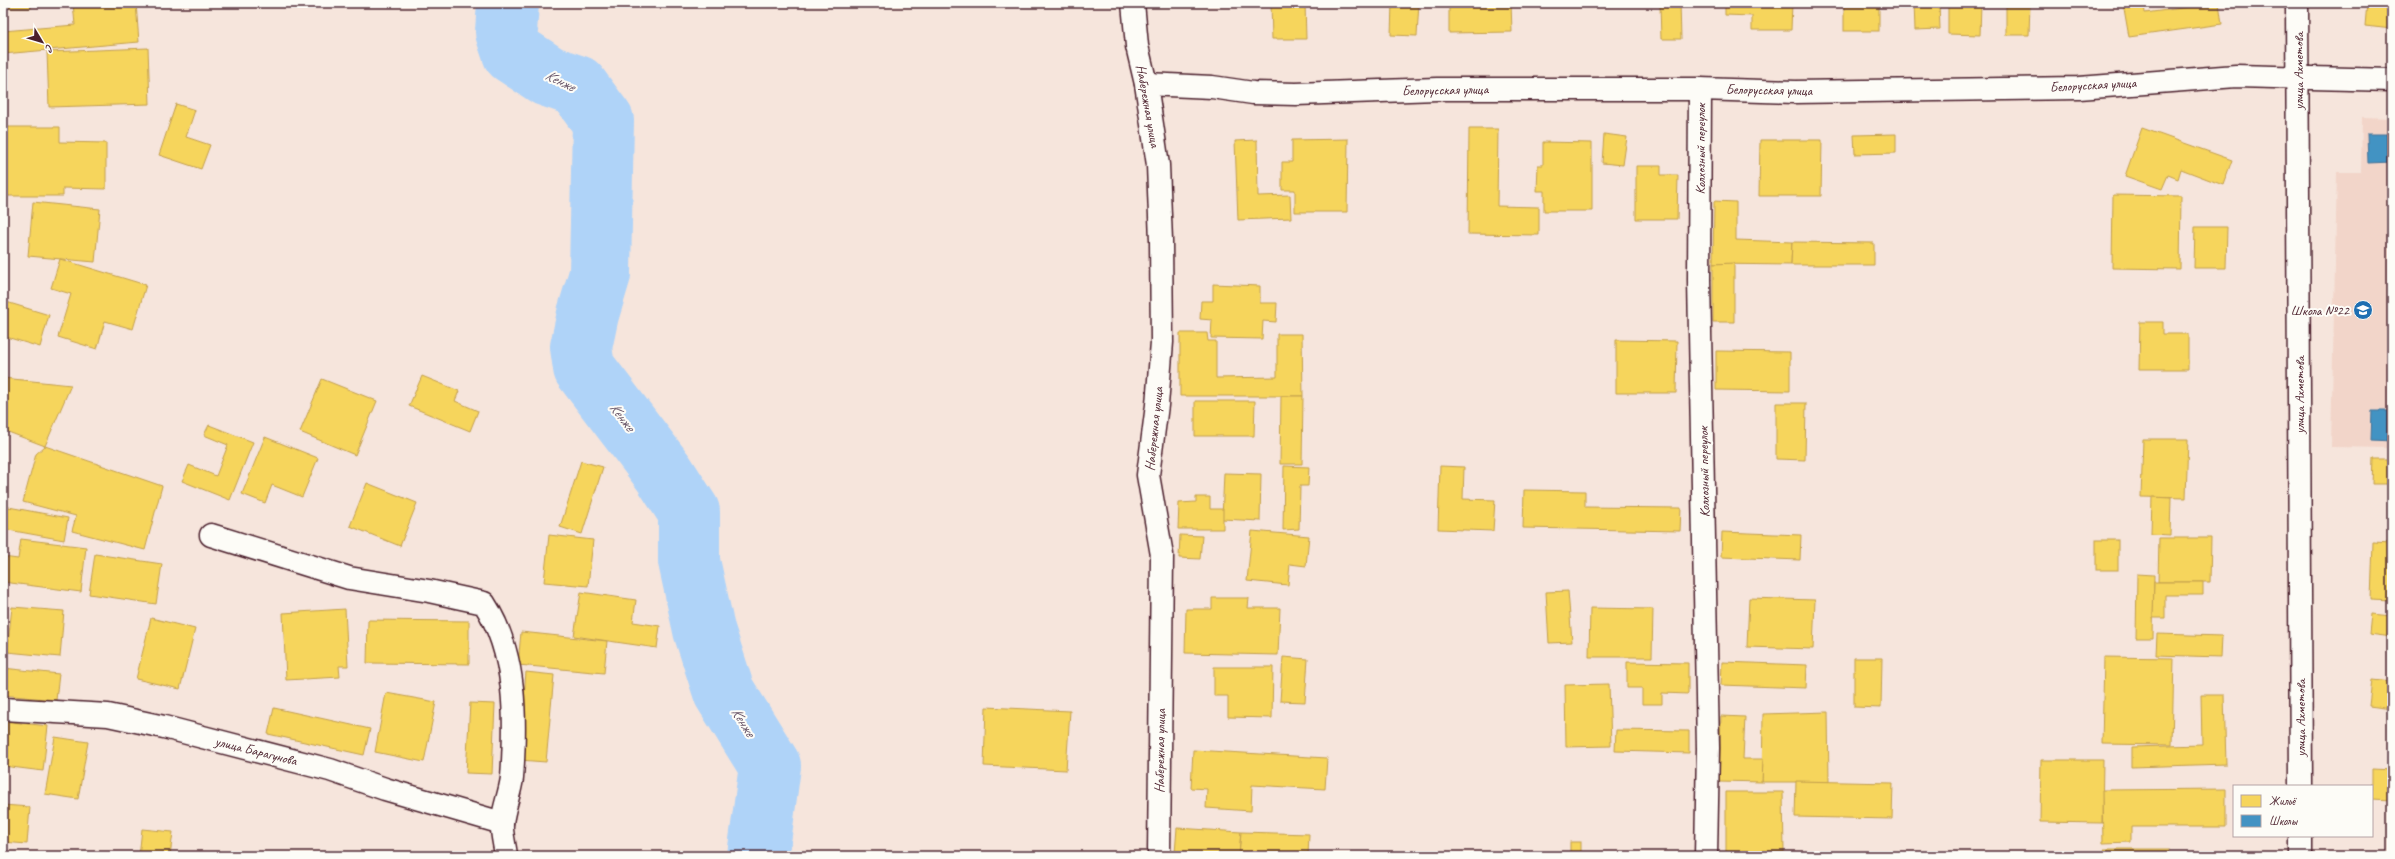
<svg xmlns="http://www.w3.org/2000/svg" width="2395" height="859" font-family="Caveat,sans-serif">
<rect width="100%" height="100%" fill="#f6e5dc"/>
<filter id="ink" filterUnits="userSpaceOnUse"><feTurbulence type="fractalNoise" baseFrequency=".025" numOctaves="2"/><feDisplacementMap in="SourceGraphic" scale="8" xChannelSelector="R" yChannelSelector="G"/><feConvolveMatrix kernelMatrix="1 2 1 2 8 2 1 2 1" color-interpolation-filters="sRGB"/></filter>
<g filter="url(#ink)">
<path fill="#f2d5c9" d="M 2362,117 L 2392,118 L 2392,448 L 2331,447 L 2337,172 L 2361,172 Z"/>
<g fill="#f6d55c" stroke="#c29e4d">
<rect x="3" y="3" width="28" height="5"/>
<path d="M 73,3 L 136,3 L 139,42 L 3,54 L 3,31 L 75,25 Z"/>
<path d="M 1271,3 L 1305,3 L 1306,39 L 1272,39 Z"/>
<path d="M 1392,3 L 1419,3 L 1417,36 L 1391,35 Z"/>
<path d="M 1449,3 L 1511,3 L 1512,32 L 1449,33 Z"/>
<rect x="1528" y="3" width="64" height="4"/>
<path d="M 1606,3 L 1680,3 L 1681,39 L 1661,39 L 1660,4 L 1606,6 Z"/>
<path d="M 1725,3 L 1792,3 L 1791,30 L 1752,30 L 1752,16 L 1725,15 Z"/>
<rect x="1844" y="3" width="35" height="28"/>
<path d="M 1914,3 L 1939,3 L 1940,29 L 1915,30 Z"/>
<path d="M 1948,3 L 1981,3 L 1980,35 L 1948,34 Z"/>
<path d="M 2006,3 L 2030,3 L 2029,35 L 2006,35 Z"/>
<path d="M 2123,3 L 2144,3 L 2145,13 L 2219,3 L 2222,24 L 2129,37 Z"/>
<path d="M 2367,3 L 2392,3 L 2392,29 L 2365,26 Z"/>
<path d="M 148,48 L 150,104 L 49,107 L 47,52 Z"/>
<path d="M 176,104 L 195,110 L 186,137 L 210,145 L 201,169 L 159,155 Z"/>
<path d="M 3,127 L 60,127 L 60,142 L 106,143 L 106,189 L 63,188 L 63,196 L 3,196 Z"/>
<path d="M 2142,128 L 2232,160 L 2223,185 L 2181,169 L 2178,179 L 2168,175 L 2162,189 L 2125,176 Z"/>
<path d="M 1469,129 L 1498,129 L 1497,206 L 1539,207 L 1539,235 L 1468,234 Z"/>
<path d="M 1604,134 L 1627,137 L 1623,165 L 1602,163 Z"/>
<path d="M 1896,134 L 1896,153 L 1855,154 L 1854,135 Z"/>
<path d="M 1348,139 L 1347,212 L 1295,212 L 1295,190 L 1282,190 L 1282,162 L 1292,162 L 1292,140 Z"/>
<path d="M 1257,140 L 1258,196 L 1290,195 L 1291,218 L 1238,220 L 1235,141 Z"/>
<path d="M 1760,140 L 1822,140 L 1821,196 L 1759,196 Z"/>
<path d="M 1543,142 L 1592,143 L 1592,211 L 1544,211 L 1544,191 L 1537,191 L 1538,165 L 1543,165 Z"/>
<path d="M 1636,166 L 1661,166 L 1661,175 L 1678,175 L 1677,219 L 1636,219 Z"/>
<path d="M 2113,195 L 2181,196 L 2180,269 L 2112,268 Z"/>
<path d="M 1714,201 L 1736,202 L 1736,240 L 1792,242 L 1791,265 L 1713,264 Z"/>
<path d="M 33,202 L 100,209 L 95,262 L 28,256 Z"/>
<path d="M 2195,227 L 2227,227 L 2226,268 L 2194,268 Z"/>
<path d="M 1792,242 L 1874,243 L 1874,265 L 1791,265 Z"/>
<path d="M 60,259 L 146,285 L 133,329 L 105,321 L 97,349 L 58,337 L 71,294 L 51,288 Z"/>
<path d="M 1734,263 L 1734,322 L 1713,322 L 1713,264 Z"/>
<path d="M 1213,284 L 1260,286 L 1260,303 L 1277,303 L 1276,322 L 1263,321 L 1262,339 L 1211,338 L 1212,320 L 1200,319 L 1201,301 L 1213,301 Z"/>
<path d="M 3,301 L 49,315 L 40,347 L 3,336 Z"/>
<path d="M 2140,322 L 2163,322 L 2163,334 L 2188,334 L 2188,369 L 2139,369 Z"/>
<path d="M 1180,333 L 1207,333 L 1208,341 L 1216,341 L 1216,378 L 1277,377 L 1277,334 L 1302,334 L 1303,396 L 1180,396 Z"/>
<path d="M 1616,340 L 1677,341 L 1676,393 L 1616,393 Z"/>
<path d="M 1716,351 L 1790,352 L 1790,391 L 1716,390 Z"/>
<path d="M 422,376 L 459,391 L 455,401 L 478,411 L 470,431 L 409,406 Z"/>
<path d="M 3,378 L 71,385 L 45,446 L 3,430 Z"/>
<path d="M 322,379 L 377,401 L 355,455 L 300,432 Z"/>
<path d="M 1281,396 L 1303,396 L 1302,464 L 1280,464 Z"/>
<path d="M 1195,401 L 1255,401 L 1254,436 L 1195,436 Z"/>
<path d="M 1776,403 L 1806,403 L 1805,460 L 1776,459 Z"/>
<path d="M 209,425 L 253,442 L 230,500 L 182,481 L 189,465 L 216,476 L 228,445 L 204,435 Z"/>
<path d="M 265,437 L 318,458 L 302,497 L 272,485 L 265,503 L 242,494 Z"/>
<path d="M 2143,439 L 2188,439 L 2186,498 L 2141,497 Z"/>
<path d="M 45,446 L 162,486 L 145,550 L 72,531 L 76,516 L 23,502 L 36,454 Z"/>
<path d="M 2373,459 L 2392,459 L 2392,484 L 2372,484 Z"/>
<path d="M 581,461 L 603,467 L 582,534 L 560,527 Z"/>
<path d="M 1284,466 L 1309,467 L 1308,486 L 1300,486 L 1299,529 L 1283,530 Z"/>
<path d="M 1440,466 L 1464,467 L 1463,499 L 1495,500 L 1493,531 L 1438,529 Z"/>
<path d="M 1224,473 L 1261,474 L 1260,521 L 1222,519 Z"/>
<path d="M 367,483 L 417,503 L 400,546 L 350,526 Z"/>
<path d="M 1524,490 L 1585,491 L 1585,507 L 1681,508 L 1680,531 L 1523,528 Z"/>
<path d="M 1196,497 L 1210,497 L 1210,509 L 1223,509 L 1223,529 L 1178,529 L 1179,503 L 1196,502 Z"/>
<path d="M 2152,497 L 2171,498 L 2170,535 L 2151,534 Z"/>
<path d="M 3,506 L 68,518 L 64,540 L 3,529 Z"/>
<path d="M 1252,531 L 1309,536 L 1306,566 L 1290,564 L 1288,585 L 1247,581 Z"/>
<path d="M 1722,532 L 1801,535 L 1800,560 L 1721,557 Z"/>
<path d="M 549,535 L 593,540 L 588,586 L 544,582 Z"/>
<path d="M 1180,535 L 1202,536 L 1200,559 L 1179,558 Z"/>
<path d="M 2159,538 L 2211,538 L 2210,582 L 2158,582 Z"/>
<path d="M 21,539 L 86,547 L 81,592 L 3,582 L 3,557 L 18,559 Z"/>
<rect x="2096" y="540" width="22" height="30"/>
<path d="M 2373,542 L 2392,543 L 2392,601 L 2371,600 Z"/>
<path d="M 95,554 L 162,564 L 156,604 L 89,594 Z"/>
<path d="M 2137,574 L 2154,575 L 2153,638 L 2136,638 Z"/>
<path d="M 2154,582 L 2203,582 L 2203,595 L 2165,595 L 2165,618 L 2153,618 Z"/>
<path d="M 1568,591 L 1572,642 L 1549,643 L 1546,592 Z"/>
<path d="M 581,592 L 636,600 L 633,622 L 660,626 L 657,648 L 574,636 Z"/>
<path d="M 1212,598 L 1249,598 L 1248,608 L 1280,608 L 1278,655 L 1185,653 L 1186,609 L 1212,609 Z"/>
<path d="M 1749,598 L 1815,600 L 1813,649 L 1747,647 Z"/>
<path d="M 12,607 L 64,611 L 60,657 L 7,652 Z"/>
<path d="M 1590,608 L 1653,609 L 1652,657 L 1589,657 Z"/>
<path d="M 345,609 L 348,666 L 339,666 L 340,677 L 286,680 L 283,613 Z"/>
<path d="M 2371,614 L 2392,616 L 2392,637 L 2369,634 Z"/>
<path d="M 151,618 L 195,629 L 180,689 L 136,679 Z"/>
<path d="M 368,620 L 469,621 L 469,664 L 367,663 Z"/>
<path d="M 521,632 L 607,641 L 604,673 L 518,665 Z"/>
<path d="M 2157,634 L 2222,636 L 2221,657 L 2156,655 Z"/>
<path d="M 1283,657 L 1308,659 L 1305,702 L 1280,701 Z"/>
<path d="M 2104,657 L 2174,658 L 2172,745 L 2102,744 Z"/>
<path d="M 1854,658 L 1882,658 L 1881,708 L 1854,707 Z"/>
<path d="M 1627,662 L 1688,663 L 1688,694 L 1662,693 L 1662,704 L 1642,704 L 1642,688 L 1627,688 Z"/>
<path d="M 1722,662 L 1807,665 L 1806,688 L 1721,685 Z"/>
<path d="M 1214,667 L 1273,667 L 1272,718 L 1228,717 L 1228,696 L 1214,696 Z"/>
<path d="M 3,668 L 59,674 L 56,700 L 3,695 Z"/>
<path d="M 526,672 L 554,675 L 546,762 L 519,760 Z"/>
<path d="M 2372,680 L 2392,682 L 2392,709 L 2369,706 Z"/>
<path d="M 1609,684 L 1611,746 L 1566,747 L 1565,685 Z"/>
<path d="M 386,693 L 436,702 L 424,762 L 375,752 Z"/>
<path d="M 2201,695 L 2224,695 L 2226,764 L 2132,767 L 2132,747 L 2202,745 Z"/>
<path d="M 470,703 L 495,704 L 492,774 L 466,773 Z"/>
<path d="M 986,707 L 1070,711 L 1066,770 L 984,766 Z"/>
<path d="M 274,708 L 370,729 L 364,755 L 268,734 Z"/>
<path d="M 1828,712 L 1829,782 L 1762,782 L 1763,714 Z"/>
<path d="M 1721,716 L 1745,717 L 1743,759 L 1763,759 L 1762,782 L 1719,781 Z"/>
<path d="M 3,721 L 48,726 L 43,771 L 3,766 Z"/>
<path d="M 1616,730 L 1689,731 L 1689,753 L 1615,751 Z"/>
<path d="M 55,737 L 88,742 L 78,799 L 45,794 Z"/>
<path d="M 1193,750 L 1327,758 L 1325,789 L 1252,785 L 1251,811 L 1206,808 L 1207,789 L 1191,788 Z"/>
<path d="M 2041,760 L 2103,760 L 2102,823 L 2040,822 Z"/>
<path d="M 2372,769 L 2392,770 L 2392,800 L 2372,799 Z"/>
<path d="M 1796,781 L 1893,783 L 1892,819 L 1795,817 Z"/>
<path d="M 2226,789 L 2226,827 L 2131,827 L 2131,842 L 2103,843 L 2102,790 Z"/>
<path d="M 1726,792 L 1783,792 L 1784,852 L 1726,852 Z"/>
<path d="M 3,805 L 30,807 L 27,844 L 3,842 Z"/>
<path d="M 1177,828 L 1241,832 L 1239,856 L 1175,853 Z"/>
<path d="M 142,829 L 173,832 L 170,856 L 139,856 Z"/>
<path d="M 1241,832 L 1309,834 L 1308,856 L 1239,856 Z"/>
<rect x="1570" y="842" width="11" height="14"/>
<path d="M 2105,849 L 2169,849 L 2168,856 L 2105,856 Z"/>
</g>
<g fill="#4393c3" stroke="#457095">
<path d="M 2367,134 L 2392,134 L 2392,162 L 2368,163 Z"/>
<path d="M 2372,411 L 2392,411 L 2392,441 L 2371,440 Z"/>
</g>
<g fill="none" stroke-linecap="round" stroke-linejoin="round">
<path stroke="#afd3f8" stroke-width="62" d="M 508,3 L 506,32 L 513,53 L 548,76 L 577,86 L 603,121 L 600,274 L 588,314 L 581,347 L 584,368 L 664,473 L 689,512 L 689,561 L 704,630 L 724,692 L 770,766 L 758,856"/>
<g stroke="#4a1f2b" stroke-width="25">
<g id="minor">
<path d="M 1133,3 L 1137,46 L 1146,84 L 1158,165 L 1161,241 L 1162,342 L 1157,405 L 1148,475 L 1162,555 L 1159,856"/>
<path d="M 2297,3 L 2301,786"/>
<path d="M 1146,84 L 1212,87 L 1253,93 L 1296,94 L 1437,89 L 1700,89 L 1795,92 L 2079,88 L 2236,76 L 2392,80"/>
<path d="M 1700,89 L 1699,280 L 1708,748 L 1706,856"/>
<path d="M 211,535 L 349,578 L 429,591 L 484,603 C 517,653 516,720 512,778 C 510,793 504,807 502,823 C 501,833 505,845 506,856"/>
<path d="M 3,709 L 108,715 L 164,727 L 330,770 L 385,789 L 502,823"/>
<path d="M 2301,836 L 2301,856"/>
</g>
</g>
<use href="#minor" stroke="#fdfcf7" stroke-width="22"/>
</g>
</g>
<defs>
<g id="school-disc" transform="scale(1)"><circle r="9.5" fill="#1f6fb2" stroke="#fdfcf7"/><path d="M0-5L7-2L0 1L-7-2ZM-4 1L0 2.5L4 1V4Q0 6-4 4Z" fill="#fff"/></g>
</defs>
<g fill-rule="evenodd">
<use href="#school-disc" x="2363" y="310"/>
</g>
<g text-anchor="middle" dominant-baseline="central" stroke-width="4" stroke-linejoin="round" paint-order="stroke">
<g font-size="14" fill="#4a1f2b" stroke="#fdfcf7">
<text transform="translate(2298 71) rotate(-90)">улица Ахметова</text>
<text transform="translate(2093 85) rotate(-3)">Белорусская улица</text>
<text transform="translate(1445 90) rotate(-1)">Белорусская улица</text>
<text transform="translate(1769 90) rotate(1)">Белорусская улица</text>
<text transform="translate(1148 106) rotate(80)">Набережная улица</text>
<text transform="translate(1700 149) rotate(-90)">Колхозный переулок</text>
<text transform="translate(2299 395) rotate(-90)">улица Ахметова</text>
<text transform="translate(1154 429) rotate(-84)">Набережная улица</text>
<text transform="translate(1704 472) rotate(-91)">Колхозный переулок</text>
<text transform="translate(2300 718) rotate(-90)">улица Ахметова</text>
<text transform="translate(256 751) rotate(14)">улица Барагунова</text>
<text transform="translate(1160 751) rotate(-89)">Набережная улица</text>
</g>
<g font-size="14" fill="#4a1f2b" stroke="#fdfcf7" text-anchor="end">
<text x="2349" y="310">Школа №22</text>
</g>
<g font-size="15" font-style="italic" fill="#685568" stroke="#fdfcf7">
<text transform="translate(560 81) rotate(26)">Кенже</text>
<text transform="translate(622 417) rotate(53)">Кенже</text>
<text transform="translate(743 722) rotate(58)">Кенже</text>
</g>
</g>
<rect width="2395" height="859" fill="none" stroke="#fdfcf7" stroke-width="16"/>
<rect x="8" y="8" width="2379" height="843" fill="none" stroke="#4a1f2b" stroke-width="1.5" filter="url(#ink)"/>
<rect x="2233" y="785" width="140" height="52" fill="#fdfcf7" stroke="#b5a4a5"/>
<rect x="2241" y="795" width="20" height="12" fill="#f6d55c" stroke="#b5a4a5"/>
<text x="2269" y="805" font-size="12" fill="#4a1f2b">Жильё</text>
<rect x="2241" y="815" width="20" height="12" fill="#4393c3" stroke="#b5a4a5"/>
<text x="2269" y="825" font-size="12" fill="#4a1f2b">Школы</text>
<g transform="translate(42 42) rotate(128)" stroke="#fdfcf7" stroke-width="3" paint-order="stroke">
<path d="M0-3L7 15L0 10L-7 15Z" fill="#4a1f2b"/>
<text y="-6" font-size="11" font-weight="bold" text-anchor="middle" fill="#4a1f2b">С</text>
</g>
</svg>
